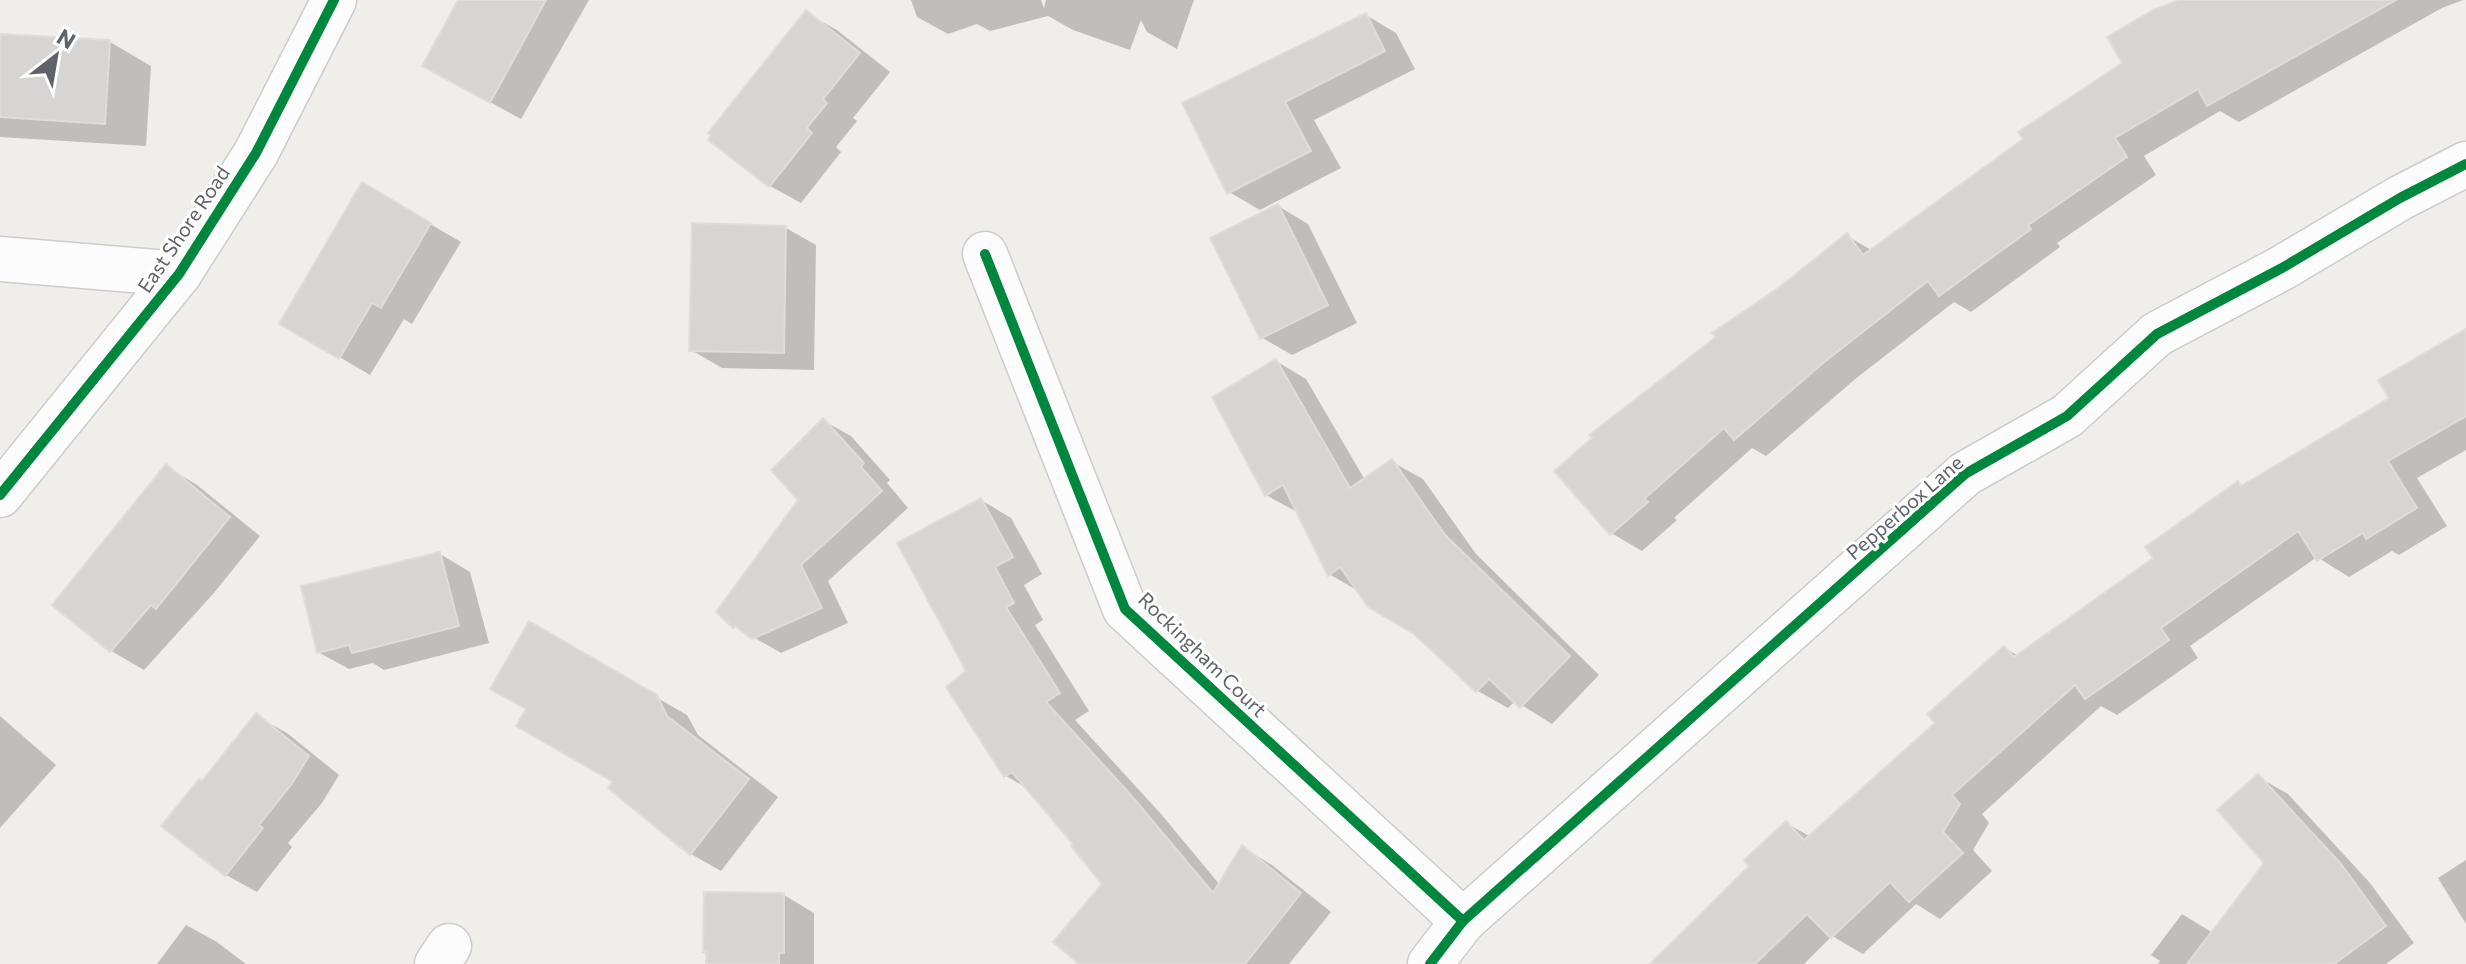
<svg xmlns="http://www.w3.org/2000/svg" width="2466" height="964" font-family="Commissioner,sans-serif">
<rect width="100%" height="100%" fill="#efeeea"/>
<g fill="#0003">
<path d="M 460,0 L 589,0 L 521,119 L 455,83 Z"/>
<path d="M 911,0 L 1041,0 L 1044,8 L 1046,0 L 1194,0 L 1177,49 L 1147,32 L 1141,20 L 1130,50 L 1073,30 L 1048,16 L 990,31 L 977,24 L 948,34 L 917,17 Z"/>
<path d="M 2185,0 L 2463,0 L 2442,8 L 2239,122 L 2220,111 L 2144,156 L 2156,175 L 2057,243 L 2060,247 L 1971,312 L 1954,302 L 1854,380 L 1766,456 L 1752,448 L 1674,518 L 1677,520 L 1642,551 L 1611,533 L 1782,288 L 1847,236 L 1873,251 L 2124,64 Z"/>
<path d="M 806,13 L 837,30 L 890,72 L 853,118 L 857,121 L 836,147 L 841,152 L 801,203 L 770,186 L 711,139 Z"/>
<path d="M 1366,15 L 1396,33 L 1415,69 L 1314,120 L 1341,168 L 1260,210 L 1229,192 L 1185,104 Z"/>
<path d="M 0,35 L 110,42 L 151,66 L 146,146 L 0,137 Z"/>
<path d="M 363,185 L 461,242 L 412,324 L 404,319 L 370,375 L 282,323 Z"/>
<path d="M 1278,206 L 1308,224 L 1357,323 L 1292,355 L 1261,337 Z"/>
<path d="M 786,228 L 816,245 L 814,370 L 722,368 L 691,350 Z"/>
<path d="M 2466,331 L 2466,450 L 2417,478 L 2447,526 L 2399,555 L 2392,551 L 2349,577 L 2317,557 L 2190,646 L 2198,658 L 2117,715 L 2101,706 L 1982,814 L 1989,823 L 1973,850 L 1992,871 L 1940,919 L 1916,904 L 1863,954 L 1832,936 L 1804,964 L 1653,964 L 1752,866 L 1786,823 L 1811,837 L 1938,723 L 2004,648 L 2019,656 L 2156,558 L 2238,484 L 2243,487 L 2391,398 Z"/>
<path d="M 1276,361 L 1306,379 L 1365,480 L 1392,462 L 1423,479 L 1476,554 L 1599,675 L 1552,724 L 1515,701 L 1508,708 L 1478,691 L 1415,633 L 1360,592 L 1329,574 L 1297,512 L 1266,495 Z"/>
<path d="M 824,421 L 851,436 L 890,480 L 887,483 L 908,508 L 828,581 L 848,623 L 781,653 L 734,626 L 801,500 Z"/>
<path d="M 167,467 L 197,485 L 260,536 L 213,594 L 144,670 L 113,652 L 55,605 Z"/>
<path d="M 981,500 L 1011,518 L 1042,574 L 1024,585 L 1043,620 L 1035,625 L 1089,711 L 1075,720 L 1161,814 L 1220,885 L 1242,847 L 1272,865 L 1331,912 L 1289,964 L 1082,964 L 1104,884 L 1075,844 L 1030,790 L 1006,776 L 969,672 Z"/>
<path d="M 440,554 L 470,572 L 489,643 L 384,670 L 373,663 L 349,669 L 318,652 Z"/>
<path d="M 529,624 L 687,715 L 698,735 L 778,797 L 721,871 L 691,854 L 616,782 L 528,709 Z"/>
<path d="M 0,716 L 56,765 L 0,828 Z"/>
<path d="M 256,716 L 287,733 L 339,775 L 322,803 L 288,843 L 292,847 L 257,892 L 226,875 L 203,783 Z"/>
<path d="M 2258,777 L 2288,794 L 2370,883 L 2414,943 L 2386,964 L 2158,964 L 2160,961 L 2151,955 L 2182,914 L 2213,933 L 2266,863 Z"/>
<path d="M 2466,860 L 2466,924 L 2438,878 Z"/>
<path d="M 706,894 L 784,895 L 814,913 L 814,964 L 705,964 Z"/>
<path d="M 186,925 L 217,942 L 246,964 L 157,964 Z"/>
</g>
<g fill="#d6d5d3" stroke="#deddd9" stroke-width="2">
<path d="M 458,0 L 546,0 L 490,103 L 422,66 Z"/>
<path d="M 2179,0 L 2396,0 L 2207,106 L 2198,89 L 2115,138 L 2127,157 L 2028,225 L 2031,229 L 1939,296 L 1928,281 L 1823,363 L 1734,440 L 1724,428 L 1644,499 L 1648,502 L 1610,535 L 1554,471 L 1592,438 L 1589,435 L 1716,337 L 1712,333 L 1781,286 L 1847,233 L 1863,255 L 2023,139 L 2018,132 L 2122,63 L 2107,37 L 2153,10 Z"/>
<path d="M 806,10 L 860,53 L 823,99 L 827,103 L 807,128 L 812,133 L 769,187 L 708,140 L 711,135 L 708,133 Z"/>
<path d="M 1366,13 L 1385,51 L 1285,102 L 1311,151 L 1227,194 L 1182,103 Z"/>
<path d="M 0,34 L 110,40 L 105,124 L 0,117 Z"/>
<path d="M 362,182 L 431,223 L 381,308 L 372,303 L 339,359 L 279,324 Z"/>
<path d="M 1278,204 L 1328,305 L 1260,339 L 1210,238 Z"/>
<path d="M 692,223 L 786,226 L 784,353 L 689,351 Z"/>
<path d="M 2466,329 L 2466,416 L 2388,461 L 2417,508 L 2366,539 L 2363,533 L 2317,561 L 2298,531 L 2161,628 L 2169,640 L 2085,699 L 2075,685 L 1952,795 L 1960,804 L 1943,832 L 1963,853 L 1909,902 L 1890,882 L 1831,938 L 1807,914 L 1755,964 L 1650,964 L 1749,866 L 1744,860 L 1786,821 L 1804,840 L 1935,723 L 1927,714 L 2004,646 L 2014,657 L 2153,558 L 2145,547 L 2238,481 L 2241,486 L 2389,398 L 2378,380 Z"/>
<path d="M 1276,359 L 1350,488 L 1392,459 L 1445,535 L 1570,656 L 1520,708 L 1489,679 L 1476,692 L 1414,634 L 1368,607 L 1340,567 L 1328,576 L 1283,485 L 1265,496 L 1212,397 Z"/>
<path d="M 823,418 L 864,463 L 861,467 L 882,491 L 801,565 L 822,608 L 752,639 L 735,626 L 733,628 L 716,612 L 798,500 L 771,470 Z"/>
<path d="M 166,464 L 230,517 L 156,609 L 151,605 L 110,652 L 52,605 Z"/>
<path d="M 981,498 L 1013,557 L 995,567 L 1014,603 L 1006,607 L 1060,693 L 1046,702 L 1130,794 L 1213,893 L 1242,845 L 1301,893 L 1245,964 L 1079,964 L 1053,942 L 1102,884 L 1071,846 L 1073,844 L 1012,772 L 1004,777 L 946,687 L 966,671 L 897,543 Z"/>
<path d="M 440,552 L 459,626 L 352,653 L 349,645 L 317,653 L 301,586 Z"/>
<path d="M 529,621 L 657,695 L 667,716 L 749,779 L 690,855 L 608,788 L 613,782 L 516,726 L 526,709 L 490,689 Z"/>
<path d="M 256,713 L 309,756 L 291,785 L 259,825 L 263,828 L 225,876 L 161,826 L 199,779 L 202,781 Z"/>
<path d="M 2258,774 L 2341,864 L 2386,926 L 2334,964 L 2187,964 L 2264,863 L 2217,810 Z"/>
<path d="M 704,892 L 784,893 L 784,953 L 779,953 L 779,964 L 706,964 L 706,952 L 703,952 Z"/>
</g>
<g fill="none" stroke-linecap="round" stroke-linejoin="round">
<g stroke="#cbcccc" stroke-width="47">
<g id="minor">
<path d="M 985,254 L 1125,609 L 1463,921"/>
<path d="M 0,259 L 179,274"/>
<path d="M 0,495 L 179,274 L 256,153 L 334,0"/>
<path d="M 437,964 L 449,946"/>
<path d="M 1430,964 L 1463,921 L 1965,474 L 2067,416 L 2157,334 L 2282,268 L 2400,198 L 2466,164"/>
</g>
</g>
<use href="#minor" stroke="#fdfcfc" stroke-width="44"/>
<g stroke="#fff" stroke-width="15">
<g id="cycleway">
<path d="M 985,254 L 1125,609 L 1463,921"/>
<path d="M 0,495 L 179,274 L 256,153 L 334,0"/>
<path d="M 1430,964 L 1463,921 L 1965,474 L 2067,416 L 2157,334 L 2282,268 L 2400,198 L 2466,164"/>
</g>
</g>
<use href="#cycleway" stroke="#00873e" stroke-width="10"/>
</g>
<g text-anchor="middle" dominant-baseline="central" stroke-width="6" stroke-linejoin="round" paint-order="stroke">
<g font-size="20" fill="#5f6368" stroke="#fff">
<text transform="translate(183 229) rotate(-56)">East Shore Road</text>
<text transform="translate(1904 507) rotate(-41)">Pepperbox Lane</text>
<text transform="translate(1203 654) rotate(44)">Rockingham Court</text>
</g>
</g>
<g transform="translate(56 56) rotate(31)" stroke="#ffffff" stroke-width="6" paint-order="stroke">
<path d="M0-6L14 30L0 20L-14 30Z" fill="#5f6368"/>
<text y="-12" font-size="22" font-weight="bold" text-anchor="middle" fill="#5f6368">N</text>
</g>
</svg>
